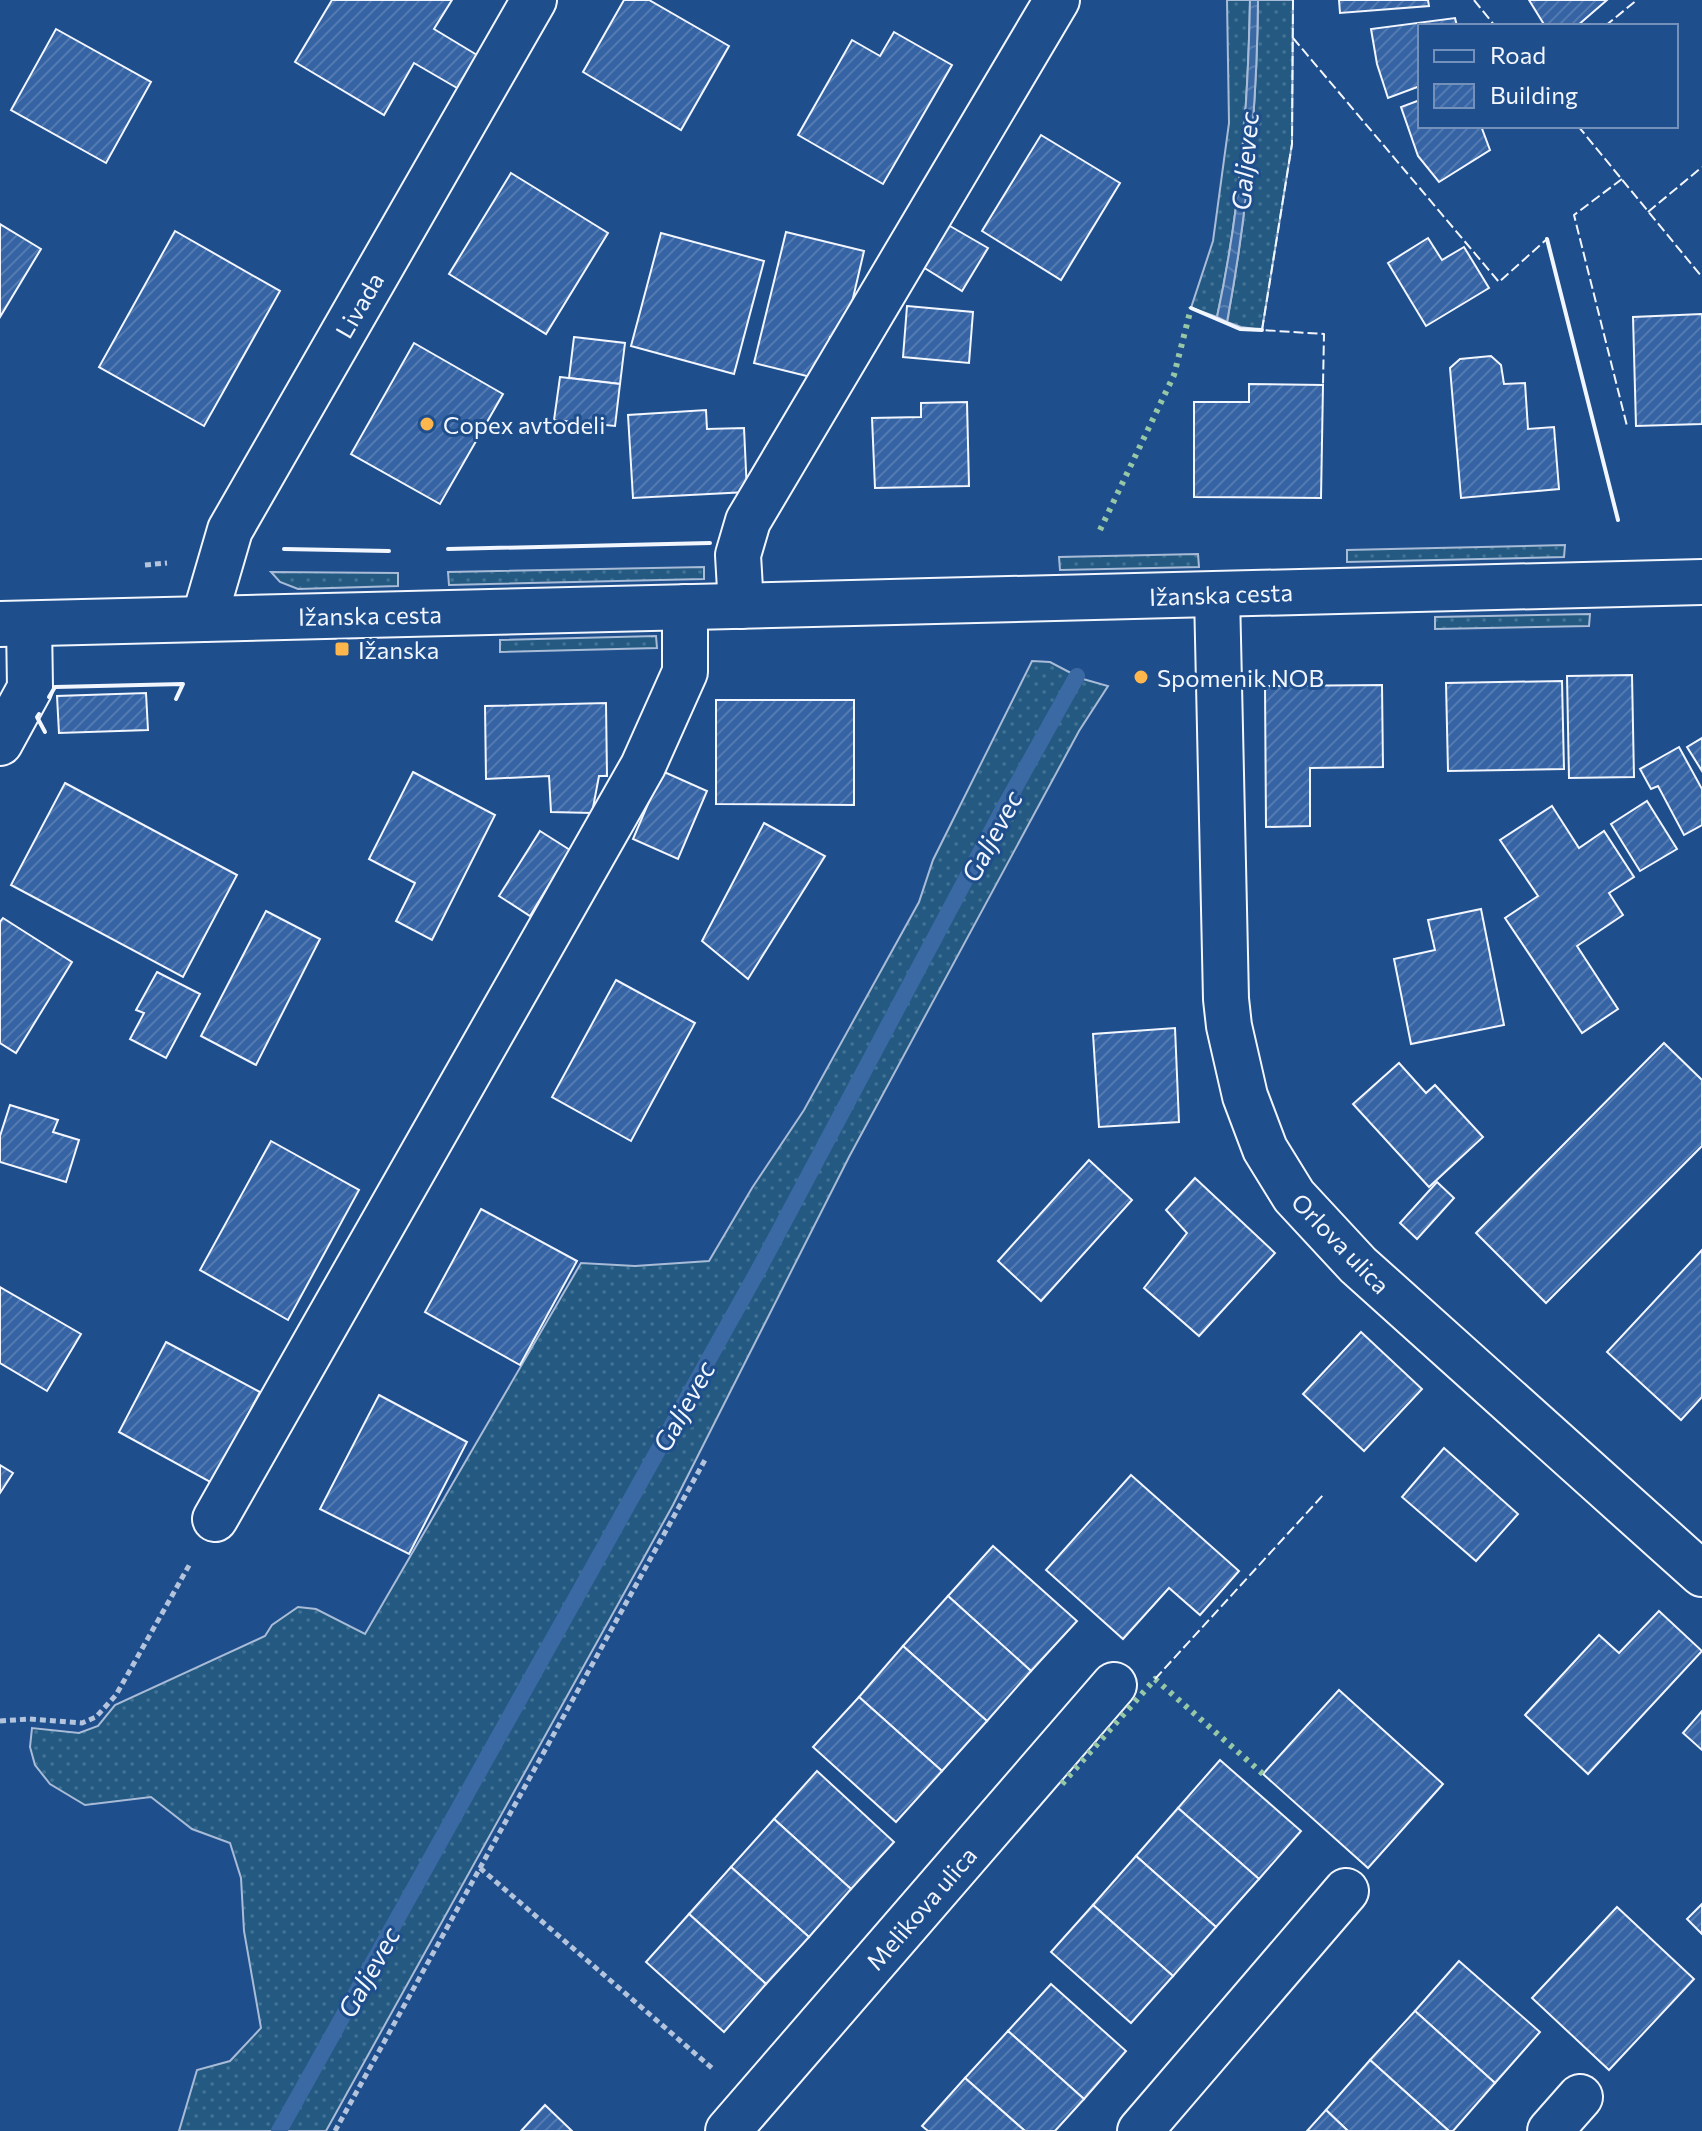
<svg xmlns="http://www.w3.org/2000/svg" width="1702" height="2131" font-family="Commissioner,sans-serif">
<defs>
<pattern id="grass-dots" width="8" height="8" patternUnits="userSpaceOnUse" patternTransform="scale(2)"><rect width="8" height="8" fill="#245a82"/><path d="M2 2h.1M6 6h.1" fill="none" stroke="#447295" stroke-width="1.8" stroke-linecap="round"/></pattern>
<pattern id="water-waves" width="16" height="10" patternUnits="userSpaceOnUse" patternTransform="scale(2)"><rect width="16" height="10" fill="#3b69a3"/><path d="M0 5q4-4 8 0t8 0" fill="none" stroke="#587fb1"/></pattern>
<pattern id="building-hatch" width="6" height="6" patternUnits="userSpaceOnUse" patternTransform="scale(2)"><rect width="6" height="6" fill="#3563a3"/><path d="M-1 1l2-2M0 6l6-6M5 7l2-2" fill="none" stroke="#537ab1"/></pattern>
</defs>
<rect width="100%" height="100%" fill="#1f4e8c"/>
<g fill="url(#grass-dots)" stroke="#a8bbd7" stroke-width="2">
<path d="M 1227,0 L 1250,0 C 1248,109 1240,211 1217,317 L 1191,308 L 1213,241 L 1229,123 Z"/>
<path d="M 1258,0 L 1293,0 L 1292,144 L 1262,330 L 1241,327 L 1227,322 C 1247,215 1257,108 1258,0 Z"/>
<path d="M 1565,545 L 1564,557 L 1347,562 L 1347,550 Z"/>
<path d="M 1198,554 L 1199,567 L 1060,570 L 1059,557 Z"/>
<path d="M 704,567 L 704,579 L 449,585 L 448,572 Z"/>
<path d="M 271,572 L 398,573 L 398,586 L 298,589 L 280,582 Z"/>
<path d="M 1590,614 L 1589,626 L 1435,629 L 1435,617 Z"/>
<path d="M 656,636 L 657,648 L 500,652 L 500,640 Z"/>
<path d="M 1032,661 L 1050,662 L 1071,673 L 756,1261 L 558,1625 L 274,2131 L 179,2131 L 197,2070 L 230,2061 L 261,2028 L 244,1931 L 241,1878 L 230,1843 L 192,1829 L 151,1797 L 85,1805 L 50,1784 L 35,1765 L 30,1747 L 32,1728 L 79,1733 L 98,1726 L 115,1705 L 265,1636 L 272,1625 L 298,1607 L 316,1609 L 365,1634 L 581,1263 L 635,1266 L 709,1261 L 752,1188 L 804,1110 L 919,902 L 933,860 Z"/>
<path d="M 1083,679 L 1108,686 L 1079,731 L 849,1157 L 673,1505 L 326,2131 L 283,2131 C 443,1845 605,1560 761,1272 C 868,1074 970,873 1083,679 Z"/>
</g>
<path fill="url(#water-waves)" stroke="#a8bbd7" stroke-width="2" d="M 1250,0 L 1258,0 C 1257,109 1247,215 1227,322 L 1217,317 C 1240,211 1248,109 1250,0 Z"/>
<g fill="none" stroke-linecap="round" stroke-linejoin="round">
<path stroke="#3b69a3" stroke-width="16" d="M 279,2131 L 759,1269 L 1002,811 L 1077,676"/>
</g>
<g fill="url(#building-hatch)" stroke="#f2f6ff" stroke-width="2">
<path d="M 332,0 L 452,0 L 434,29 L 477,55 L 457,88 L 414,63 L 384,115 L 295,62 Z"/>
<path d="M 624,0 L 649,0 L 729,46 L 681,130 L 583,72 Z"/>
<path d="M 1339,0 L 1428,0 L 1429,6 L 1340,13 Z"/>
<path d="M 1529,0 L 1607,0 L 1577,26 L 1545,26 Z"/>
<path d="M 1455,18 L 1457,26 L 1420,26 L 1420,86 L 1388,98 L 1377,64 L 1371,29 Z"/>
<path d="M 56,29 L 151,82 L 106,163 L 11,110 Z"/>
<path d="M 894,32 L 952,65 L 883,184 L 798,135 L 852,40 L 880,56 Z"/>
<path d="M 1420,100 L 1420,126 L 1481,126 L 1490,150 L 1439,182 L 1418,156 L 1401,107 Z"/>
<path d="M 1041,135 L 1120,183 L 1061,280 L 982,231 Z"/>
<path d="M 511,173 L 608,233 L 546,334 L 449,274 Z"/>
<path d="M 943,222 L 988,248 L 962,291 L 918,264 Z"/>
<path d="M 0,224 L 41,249 L 0,317 Z"/>
<path d="M 175,231 L 280,291 L 204,426 L 99,367 Z"/>
<path d="M 786,232 L 864,251 L 843,341 L 830,337 L 819,379 L 754,363 Z"/>
<path d="M 661,233 L 764,261 L 734,374 L 631,346 Z"/>
<path d="M 1428,238 L 1442,260 L 1464,247 L 1489,288 L 1426,326 L 1388,263 Z"/>
<path d="M 907,306 L 973,312 L 969,363 L 903,357 Z"/>
<path d="M 1702,314 L 1702,424 L 1636,426 L 1633,317 Z"/>
<path d="M 574,337 L 625,343 L 620,384 L 569,378 Z"/>
<path d="M 414,343 L 503,394 L 440,504 L 351,454 Z"/>
<path d="M 1491,356 L 1501,365 L 1504,384 L 1525,383 L 1528,429 L 1554,427 L 1559,489 L 1461,498 L 1450,368 L 1460,359 Z"/>
<path d="M 560,377 L 620,384 L 615,426 L 554,420 Z"/>
<path d="M 1249,384 L 1323,385 L 1321,498 L 1194,497 L 1194,402 L 1249,402 Z"/>
<path d="M 967,402 L 969,486 L 875,488 L 872,418 L 921,417 L 921,403 Z"/>
<path d="M 706,410 L 707,429 L 744,428 L 747,492 L 633,498 L 628,415 Z"/>
<path d="M 1632,675 L 1634,777 L 1569,778 L 1567,676 Z"/>
<path d="M 1562,681 L 1564,769 L 1448,771 L 1446,683 Z"/>
<path d="M 1382,685 L 1383,767 L 1310,768 L 1310,826 L 1266,827 L 1265,686 Z"/>
<path d="M 146,693 L 148,730 L 59,733 L 57,696 Z"/>
<path d="M 716,700 L 854,700 L 854,805 L 716,804 Z"/>
<path d="M 606,703 L 607,776 L 599,776 L 592,813 L 551,812 L 549,776 L 486,779 L 485,706 Z"/>
<path d="M 1702,738 L 1702,771 L 1687,747 Z"/>
<path d="M 1679,747 L 1702,789 L 1702,825 L 1684,835 L 1658,786 L 1651,789 L 1640,769 Z"/>
<path d="M 662,771 L 707,791 L 678,859 L 633,839 Z"/>
<path d="M 413,772 L 495,815 L 432,940 L 396,921 L 415,883 L 369,859 Z"/>
<path d="M 65,783 L 237,875 L 183,977 L 11,885 Z"/>
<path d="M 1647,801 L 1677,849 L 1640,871 L 1611,824 Z"/>
<path d="M 1552,806 L 1579,848 L 1604,831 L 1634,877 L 1609,893 L 1623,915 L 1577,946 L 1618,1009 L 1582,1033 L 1505,918 L 1538,896 L 1500,840 Z"/>
<path d="M 764,823 L 825,856 L 748,979 L 702,941 Z"/>
<path d="M 540,831 L 570,850 L 530,916 L 499,896 Z"/>
<path d="M 1481,909 L 1504,1025 L 1411,1044 L 1394,959 L 1435,950 L 1428,920 Z"/>
<path d="M 266,911 L 320,939 L 256,1065 L 201,1036 Z"/>
<path d="M 3,918 L 72,962 L 16,1053 L 0,1043 L 0,922 Z"/>
<path d="M 157,972 L 200,994 L 166,1058 L 130,1039 L 144,1013 L 136,1010 Z"/>
<path d="M 616,980 L 695,1023 L 631,1141 L 552,1097 Z"/>
<path d="M 1175,1028 L 1179,1122 L 1099,1127 L 1093,1034 Z"/>
<path d="M 1664,1043 L 1702,1080 L 1702,1146 L 1546,1303 L 1476,1233 Z"/>
<path d="M 1399,1063 L 1426,1093 L 1435,1085 L 1483,1137 L 1429,1187 L 1353,1104 Z"/>
<path d="M 10,1105 L 58,1120 L 53,1132 L 79,1140 L 66,1182 L 0,1162 L 0,1136 Z"/>
<path d="M 271,1141 L 359,1190 L 288,1320 L 200,1270 Z"/>
<path d="M 1089,1160 L 1132,1200 L 1041,1301 L 998,1261 Z"/>
<path d="M 1195,1178 L 1275,1253 L 1199,1336 L 1144,1288 L 1187,1233 L 1166,1210 Z"/>
<path d="M 1437,1182 L 1454,1198 L 1417,1239 L 1400,1223 Z"/>
<path d="M 481,1209 L 577,1261 L 520,1365 L 425,1312 Z"/>
<path d="M 1702,1250 L 1702,1397 L 1681,1420 L 1607,1352 Z"/>
<path d="M 0,1287 L 81,1334 L 47,1391 L 0,1363 Z"/>
<path d="M 1361,1332 L 1422,1389 L 1364,1451 L 1303,1394 Z"/>
<path d="M 166,1342 L 260,1392 L 212,1483 L 119,1432 Z"/>
<path d="M 379,1395 L 467,1442 L 409,1554 L 320,1509 Z"/>
<path d="M 1444,1448 L 1518,1514 L 1476,1561 L 1402,1497 Z"/>
<path d="M 0,1465 L 13,1473 L 0,1493 Z"/>
<path d="M 1131,1475 L 1239,1571 L 1200,1615 L 1169,1588 L 1123,1639 L 1046,1570 Z"/>
<path d="M 993,1546 L 1077,1621 L 1031,1671 L 948,1596 Z"/>
<path d="M 948,1596 L 1031,1671 L 987,1721 L 903,1646 Z"/>
<path d="M 1659,1611 L 1702,1651 L 1588,1774 L 1525,1715 L 1599,1635 L 1619,1653 Z"/>
<path d="M 903,1646 L 987,1721 L 942,1771 L 859,1697 Z"/>
<path d="M 1339,1690 L 1443,1784 L 1368,1868 L 1263,1774 Z"/>
<path d="M 859,1697 L 942,1771 L 896,1822 L 813,1747 Z"/>
<path d="M 1702,1711 L 1702,1750 L 1683,1733 Z"/>
<path d="M 1220,1760 L 1301,1831 L 1259,1879 L 1178,1808 Z"/>
<path d="M 817,1771 L 894,1842 L 851,1889 L 774,1819 Z"/>
<path d="M 1178,1808 L 1259,1879 L 1216,1927 L 1136,1856 Z"/>
<path d="M 774,1819 L 851,1889 L 809,1937 L 731,1867 Z"/>
<path d="M 1136,1856 L 1216,1927 L 1173,1976 L 1093,1905 Z"/>
<path d="M 731,1867 L 809,1937 L 766,1984 L 689,1914 Z"/>
<path d="M 1702,1904 L 1702,1934 L 1687,1919 Z"/>
<path d="M 1093,1905 L 1173,1976 L 1131,2023 L 1051,1952 Z"/>
<path d="M 1617,1907 L 1694,1979 L 1609,2070 L 1532,1998 Z"/>
<path d="M 689,1914 L 766,1984 L 724,2032 L 646,1962 Z"/>
<path d="M 1459,1961 L 1540,2032 L 1495,2083 L 1415,2011 Z"/>
<path d="M 1051,1984 L 1126,2051 L 1084,2099 L 1008,2031 Z"/>
<path d="M 1415,2011 L 1495,2083 L 1453,2131 L 1449,2131 L 1370,2060 Z"/>
<path d="M 1008,2031 L 1084,2099 L 1055,2131 L 1025,2131 L 965,2078 Z"/>
<path d="M 1370,2060 L 1449,2131 L 1348,2131 L 1326,2110 Z"/>
<path d="M 965,2078 L 1025,2131 L 928,2131 L 922,2126 Z"/>
<path d="M 545,2105 L 572,2131 L 521,2131 Z"/>
<path d="M 1326,2110 L 1348,2131 L 1307,2131 Z"/>
</g>
<g fill="none" stroke-linecap="round" stroke-linejoin="round">
<g stroke="#f2f6ff" stroke-width="48">
<g id="minor">
<path d="M 1217,594 L 1226,999 L 1229,1026 L 1245,1096 L 1265,1149 L 1294,1196 L 1358,1265 L 1702,1574"/>
<path d="M 741,606 L 738,555 L 748,521 L 1057,0"/>
<path d="M 204,619 L 230,530 L 534,0"/>
<path d="M 0,743 L 30,688 L 29,624"/>
<path d="M 215,1519 L 643,766 L 685,672 L 685,607"/>
<path d="M 728,2131 L 1114,1685"/>
<path d="M 1140,2131 L 1346,1891"/>
<path d="M 1550,2131 L 1580,2097"/>
</g>
</g>
<g stroke="#f2f6ff" stroke-width="48">
<path id="major" d="M 0,624 L 1702,582"/>
</g>
<g stroke="#b3c4dc" stroke-width="5" stroke-dasharray="6 4" stroke-linecap="butt">
<path d="M 145,565 L 167,563"/>
<path d="M 0,1721 L 29,1719 L 82,1723 L 96,1717 L 116,1695 L 191,1562"/>
<path d="M 480,1868 L 713,2069"/>
<path d="M 335,2131 L 706,1458"/>
</g>
<use href="#minor" stroke="#1f4e8c" stroke-width="44"/>
<use href="#major" stroke="#1f4e8c" stroke-width="44"/>
<g stroke="#97c8a6" stroke-width="6" stroke-dasharray="4 6" stroke-linecap="butt">
<path d="M 1100,530 L 1174,375 L 1191,308"/>
<path d="M 1062,1784 L 1155,1679 L 1263,1774"/>
</g>
<g stroke="#f2f6ff" stroke-width="2" stroke-dasharray="10 4" stroke-linecap="butt">
<path d="M 1293,0 L 1292,144 L 1262,330 L 1324,334 L 1323,385"/>
<path d="M 1474,0 L 1495,26"/>
<path d="M 1605,26 L 1637,0"/>
<path d="M 1293,38 L 1499,282 L 1547,239"/>
<path d="M 1578,126 L 1702,277"/>
<path d="M 1622,179 L 1574,215 L 1627,426"/>
<path d="M 1648,212 L 1702,167"/>
<path d="M 1155,1679 L 1324,1494"/>
</g>
<g stroke="#f2f6ff" stroke-width="4">
<path d="M 1547,239 L 1618,520"/>
<path d="M 1191,308 L 1240,329 L 1262,330"/>
<path d="M 284,549 L 389,551"/>
<path d="M 448,549 L 710,543"/>
<path d="M 49,697 L 55,687 L 183,684 L 176,699"/>
<path d="M 39,714 L 37,717 L 45,732"/>
</g>
</g>
<g fill="#ffb74d" stroke="#1f4e8c" stroke-width="3">
<circle cx="427" cy="424" r="8"/>
<rect x="334" y="641" width="16" height="16" rx="4"/>
<circle cx="1141" cy="677" r="8"/>
</g>
<g text-anchor="middle" dominant-baseline="central" stroke-width="6" stroke-linejoin="round" paint-order="stroke">
<g font-size="24" fill="#f2f6ff" stroke="#1f4e8c">
<text transform="translate(359 305) rotate(-60)">Livada</text>
<text transform="translate(1221 594) rotate(-2)">Ižanska cesta</text>
<text transform="translate(370 615) rotate(-1)">Ižanska cesta</text>
<text transform="translate(1341 1243) rotate(46)">Orlova ulica</text>
<text transform="translate(921 1908) rotate(-49)">Melikova ulica</text>
</g>
<g font-size="24" fill="#f2f6ff" stroke="#1f4e8c" text-anchor="start">
<text x="443" y="424">Copex avtodeli</text>
<text x="358" y="649">Ižanska</text>
<text x="1157" y="677">Spomenik NOB</text>
</g>
<g font-size="26" font-style="italic" fill="#f2f6ff" stroke="#1f4e8c">
<text transform="translate(1244 161) rotate(-85)">Galjevec</text>
<text transform="translate(991 836) rotate(-62)">Galjevec</text>
<text transform="translate(683 1406) rotate(-61)">Galjevec</text>
<text transform="translate(368 1972) rotate(-61)">Galjevec</text>
</g>
</g>
<rect x="1418" y="24" width="260" height="104" fill="#1f4e8c" stroke="#7391ba" stroke-width="2"/>
<rect x="1434" y="50" width="40" height="12" fill="#1f4e8c" stroke="#7391ba" stroke-width="2"/>
<text x="1490" y="64" font-size="24" fill="#f2f6ff">Road</text>
<rect x="1434" y="84" width="40" height="24" fill="url(#building-hatch)" stroke="#7391ba" stroke-width="2"/>
<text x="1490" y="104" font-size="24" fill="#f2f6ff">Building</text>
</svg>
